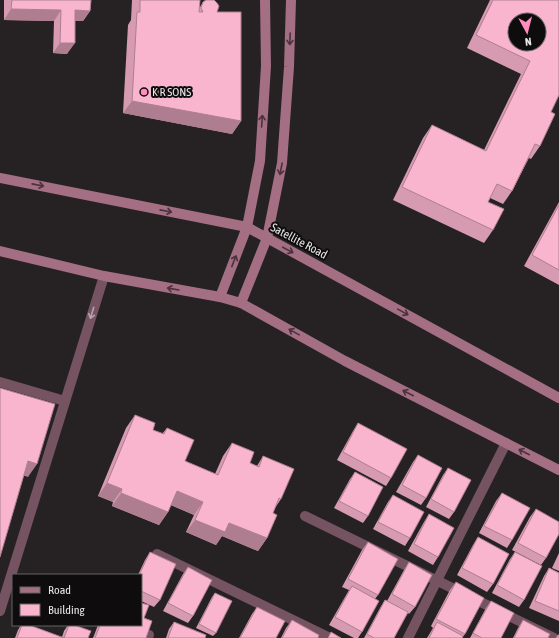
<svg xmlns="http://www.w3.org/2000/svg" width="559" height="638" font-family="'Asap Condensed',sans-serif">
<rect width="100%" height="100%" fill="#262223"/>
<g fill="none" stroke-linecap="round" stroke-linejoin="round">
<g stroke="#755360" stroke-width="10">
<path d="M 0,382 L 65,401"/>
<path d="M 0,611 L 104,276"/>
</g>
<g stroke="#755360" stroke-width="10">
<path d="M 305,516 L 554,638"/>
<path d="M 157,554 L 330,638"/>
<path d="M 147,638 L 149,635"/>
<path d="M 408,638 L 506,443"/>
</g>
<g stroke="#a46e83" stroke-width="10">
<path d="M 0,178 L 247,227 L 559,398"/>
<path d="M 0,251 L 104,276 L 220,297 L 241,303 L 345,361 L 559,470"/>
<path d="M 220,297 L 247,227 L 260,161 L 266,66 L 265,0"/>
<path d="M 241,303 L 267,238 L 282,163 L 289,67 L 291,0"/>
</g>
</g>
<g fill="#d69bb1">
<path d="M 4,0 L 91,0 L 90,11 L 83,21 L 75,21 L 67,54 L 53,53 L 54,21 L 4,20 Z"/>
<path d="M 132,0 L 200,0 L 200,7 L 203,2 L 217,12 L 241,121 L 232,134 L 123,113 L 128,25 L 131,20 Z"/>
<path d="M 490,0 L 559,0 L 551,112 L 540,146 L 531,159 L 529,158 L 512,191 L 503,204 L 490,198 L 488,202 L 493,230 L 484,243 L 393,200 L 423,138 L 432,125 L 484,150 L 521,74 L 467,48 Z"/>
<path d="M 559,202 L 559,285 L 524,266 Z"/>
<path d="M 135,415 L 153,430 L 162,434 L 167,428 L 185,461 L 215,474 L 223,456 L 232,443 L 250,463 L 257,466 L 263,456 L 281,499 L 275,508 L 273,513 L 267,538 L 258,551 L 222,536 L 216,545 L 186,532 L 194,515 L 171,505 L 168,512 L 159,525 L 112,506 L 113,502 L 98,496 L 126,428 Z"/>
<path d="M 358,423 L 391,478 L 386,486 L 337,460 L 353,431 Z"/>
<path d="M 418,455 L 426,498 L 421,505 L 396,492 L 413,462 Z"/>
<path d="M 448,468 L 454,512 L 449,519 L 426,507 L 443,475 Z"/>
<path d="M 355,472 L 368,516 L 363,523 L 334,508 L 350,479 Z"/>
<path d="M 502,493 L 512,540 L 507,548 L 479,533 L 496,501 Z"/>
<path d="M 393,495 L 410,538 L 405,546 L 373,529 L 388,502 Z"/>
<path d="M 536,509 L 546,558 L 541,565 L 512,550 L 530,517 Z"/>
<path d="M 429,514 L 438,557 L 433,565 L 408,551 L 424,522 Z"/>
<path d="M 478,537 L 493,584 L 487,592 L 457,575 L 473,545 Z"/>
<path d="M 368,542 L 378,595 L 375,599 L 362,632 L 358,638 L 354,638 L 329,625 L 349,590 L 342,587 L 362,550 Z"/>
<path d="M 150,552 L 160,600 L 154,607 L 141,601 L 141,575 L 138,575 L 145,560 Z"/>
<path d="M 515,552 L 524,600 L 519,607 L 492,593 L 510,559 Z"/>
<path d="M 559,553 L 559,571 L 552,568 Z"/>
<path d="M 409,562 L 415,607 L 409,614 L 408,613 L 394,638 L 364,638 L 380,608 L 385,600 L 387,601 L 404,570 Z"/>
<path d="M 188,567 L 193,616 L 188,623 L 163,611 L 183,574 Z"/>
<path d="M 549,568 L 559,573 L 559,621 L 529,608 L 544,576 Z"/>
<path d="M 456,582 L 465,634 L 462,638 L 427,638 L 433,628 L 431,626 L 450,590 Z"/>
<path d="M 215,593 L 216,633 L 213,636 L 196,628 L 212,597 Z"/>
<path d="M 491,601 L 501,638 L 470,638 L 486,608 Z"/>
<path d="M 257,607 L 276,638 L 239,638 L 252,614 Z"/>
<path d="M 144,618 L 146,638 L 93,638 L 98,625 L 141,625 Z"/>
<path d="M 292,620 L 318,638 L 281,638 L 286,628 Z"/>
<path d="M 523,620 L 548,638 L 513,638 L 518,628 Z"/>
<path d="M 174,622 L 205,638 L 166,638 L 169,629 Z"/>
<path d="M 21,625 L 29,625 L 62,637 L 64,631 L 68,625 L 74,625 L 88,638 L 15,638 L 18,630 Z"/>
</g>
<g fill="#ae7e90">
<path d="M 11,9 L 61,10 L 54,21 L 4,20 Z"/>
<path d="M 75,10 L 90,11 L 83,21 L 68,21 Z"/>
<path d="M 60,43 L 75,43 L 67,54 L 53,53 Z"/>
<path d="M 132,101 L 241,121 L 232,134 L 123,113 Z"/>
<path d="M 28,461 L 37,464 L 28,477 L 19,474 Z"/>
<path d="M 107,483 L 122,489 L 113,502 L 98,496 Z"/>
<path d="M 177,491 L 203,502 L 194,515 L 168,504 Z"/>
<path d="M 121,493 L 168,512 L 159,525 L 112,506 Z"/>
<path d="M 195,520 L 229,523 L 267,538 L 258,551 L 222,536 L 216,545 L 186,532 Z"/>
</g>
<g fill="#f9b4ce" stroke="#ae7e90" fill-rule="evenodd">
<path d="M 12,0 L 91,0 L 90,11 L 75,10 L 75,43 L 60,43 L 61,10 L 11,9 Z"/>
<path d="M 140,0 L 200,0 L 199,12 L 203,12 L 201,8 L 203,2 L 206,0 L 214,0 L 217,3 L 219,6 L 217,12 L 241,12 L 241,121 L 132,101 L 137,12 L 140,12 Z"/>
<path d="M 493,0 L 559,0 L 559,95 L 551,112 L 555,114 L 540,146 L 535,144 L 512,191 L 497,184 L 488,202 L 504,209 L 493,230 L 402,187 L 432,125 L 486,151 L 530,61 L 476,35 ZM 515,20 L 539,20 L 539,44 L 515,44 Z"/>
<path d="M 559,205 L 559,270 L 532,255 Z"/>
<path d="M 0,388 L 55,404 L 37,464 L 28,461 L 0,557 Z"/>
<path d="M 135,415 L 155,423 L 153,430 L 164,434 L 167,428 L 194,440 L 185,461 L 218,475 L 232,443 L 254,452 L 250,463 L 259,467 L 263,456 L 294,469 L 281,499 L 279,498 L 273,513 L 277,515 L 267,538 L 229,523 L 225,532 L 195,520 L 203,502 L 177,491 L 168,512 L 121,493 L 122,489 L 107,483 Z"/>
<path d="M 358,423 L 407,449 L 391,478 L 343,452 Z"/>
<path d="M 418,455 L 442,468 L 426,498 L 402,485 Z"/>
<path d="M 448,468 L 471,480 L 454,512 L 431,499 Z"/>
<path d="M 355,472 L 383,487 L 368,516 L 339,501 Z"/>
<path d="M 502,493 L 530,508 L 512,540 L 484,526 Z"/>
<path d="M 393,495 L 424,512 L 410,538 L 378,522 Z"/>
<path d="M 536,509 L 559,522 L 559,534 L 546,558 L 518,543 Z"/>
<path d="M 429,514 L 454,528 L 438,557 L 414,544 Z"/>
<path d="M 478,537 L 509,554 L 493,584 L 462,568 Z"/>
<path d="M 368,542 L 398,559 L 378,595 L 348,579 Z"/>
<path d="M 150,552 L 176,564 L 160,600 L 141,591 L 141,575 L 139,575 Z"/>
<path d="M 515,552 L 542,566 L 524,600 L 497,585 Z"/>
<path d="M 409,562 L 432,575 L 415,607 L 392,594 Z"/>
<path d="M 188,567 L 212,580 L 193,616 L 168,603 Z"/>
<path d="M 549,568 L 559,573 L 559,611 L 535,601 Z"/>
<path d="M 456,582 L 484,598 L 465,634 L 436,619 Z"/>
<path d="M 352,586 L 379,601 L 362,632 L 335,617 Z"/>
<path d="M 215,593 L 232,601 L 216,633 L 199,624 Z"/>
<path d="M 385,600 L 408,612 L 394,638 L 374,638 L 367,634 Z"/>
<path d="M 491,601 L 514,613 L 501,638 L 482,638 L 473,633 Z"/>
<path d="M 141,603 L 149,605 L 144,618 L 152,621 L 146,638 L 95,638 L 100,625 L 141,625 Z"/>
<path d="M 257,607 L 285,621 L 276,638 L 240,638 Z"/>
<path d="M 292,620 L 319,635 L 318,638 L 282,638 Z"/>
<path d="M 523,620 L 550,634 L 548,638 L 514,638 Z"/>
<path d="M 174,622 L 206,635 L 205,638 L 168,638 Z"/>
<path d="M 437,622 L 463,636 L 462,638 L 429,638 Z"/>
<path d="M 22,625 L 29,625 L 64,638 L 69,625 L 74,625 L 91,631 L 88,638 L 17,638 Z"/>
<path d="M 331,632 L 341,638 L 328,638 Z"/>
<path d="M 558,635 L 559,635 L 559,638 L 556,638 Z"/>
</g>
<defs><path id="oneway-shaft" d="M-6 0H5M1.5-3L5.5 0L1.5 3" fill="none" stroke-width="1.6" stroke-linecap="round" stroke-linejoin="round"/></defs>
<g stroke="#4a333c">
<use href="#oneway-shaft" transform="translate(290 39) rotate(92)"/>
<use href="#oneway-shaft" transform="translate(262 121) rotate(-86)"/>
<use href="#oneway-shaft" transform="translate(281 169) rotate(101)"/>
<use href="#oneway-shaft" transform="translate(38 185) rotate(11)"/>
<use href="#oneway-shaft" transform="translate(166 211) rotate(11)"/>
<use href="#oneway-shaft" transform="translate(288 250) rotate(28)"/>
<use href="#oneway-shaft" transform="translate(234 261) rotate(-69)"/>
<use href="#oneway-shaft" transform="translate(173 289) rotate(-170)"/>
<use href="#oneway-shaft" transform="translate(403 312) rotate(29)"/>
<use href="#oneway-shaft" transform="translate(294 332) rotate(-151)"/>
<use href="#oneway-shaft" transform="translate(408 393) rotate(-153)"/>
<use href="#oneway-shaft" transform="translate(524 452) rotate(-153)"/>
</g>
<use stroke="#b4a3aa" href="#oneway-shaft" transform="translate(92 313) rotate(107)"/>
<circle fill="#fe8ebd" stroke="#0e0c0c" stroke-width="1.5" cx="144" cy="92" r="4"/>
<g text-anchor="middle" dominant-baseline="central" stroke-width="4" stroke-linejoin="round" paint-order="stroke">
<g font-size="12" fill="#e8e5e6" stroke="#0e0c0c" text-anchor="start">
<text x="152" y="92">K R SONS</text>
</g>
<g font-size="12" fill="#e8e5e6" stroke="#0e0c0c">
<text transform="translate(299 241) rotate(28)">Satellite Road</text>
</g>
</g>
<rect x="12" y="574" width="130" height="52" fill="#0e0c0c" stroke="#656363"/>
<rect x="20" y="587" width="20" height="6" fill="#a46e83" stroke="#656363"/>
<text x="48" y="594" font-size="12" fill="#e8e5e6">Road</text>
<rect x="20" y="604" width="20" height="12" fill="#f9b4ce" stroke="#656363"/>
<text x="48" y="614" font-size="12" fill="#e8e5e6">Building</text>
<g transform="translate(527 32) rotate(173)"><circle r="19" fill="#0e0c0c" stroke="#656363"/>
<path d="M0-3L7 15L0 10L-7 15Z" fill="#fe8ebd"/>
<text y="-6" font-size="11" font-weight="bold" text-anchor="middle" fill="#e8e5e6">N</text>
</g>
</svg>
